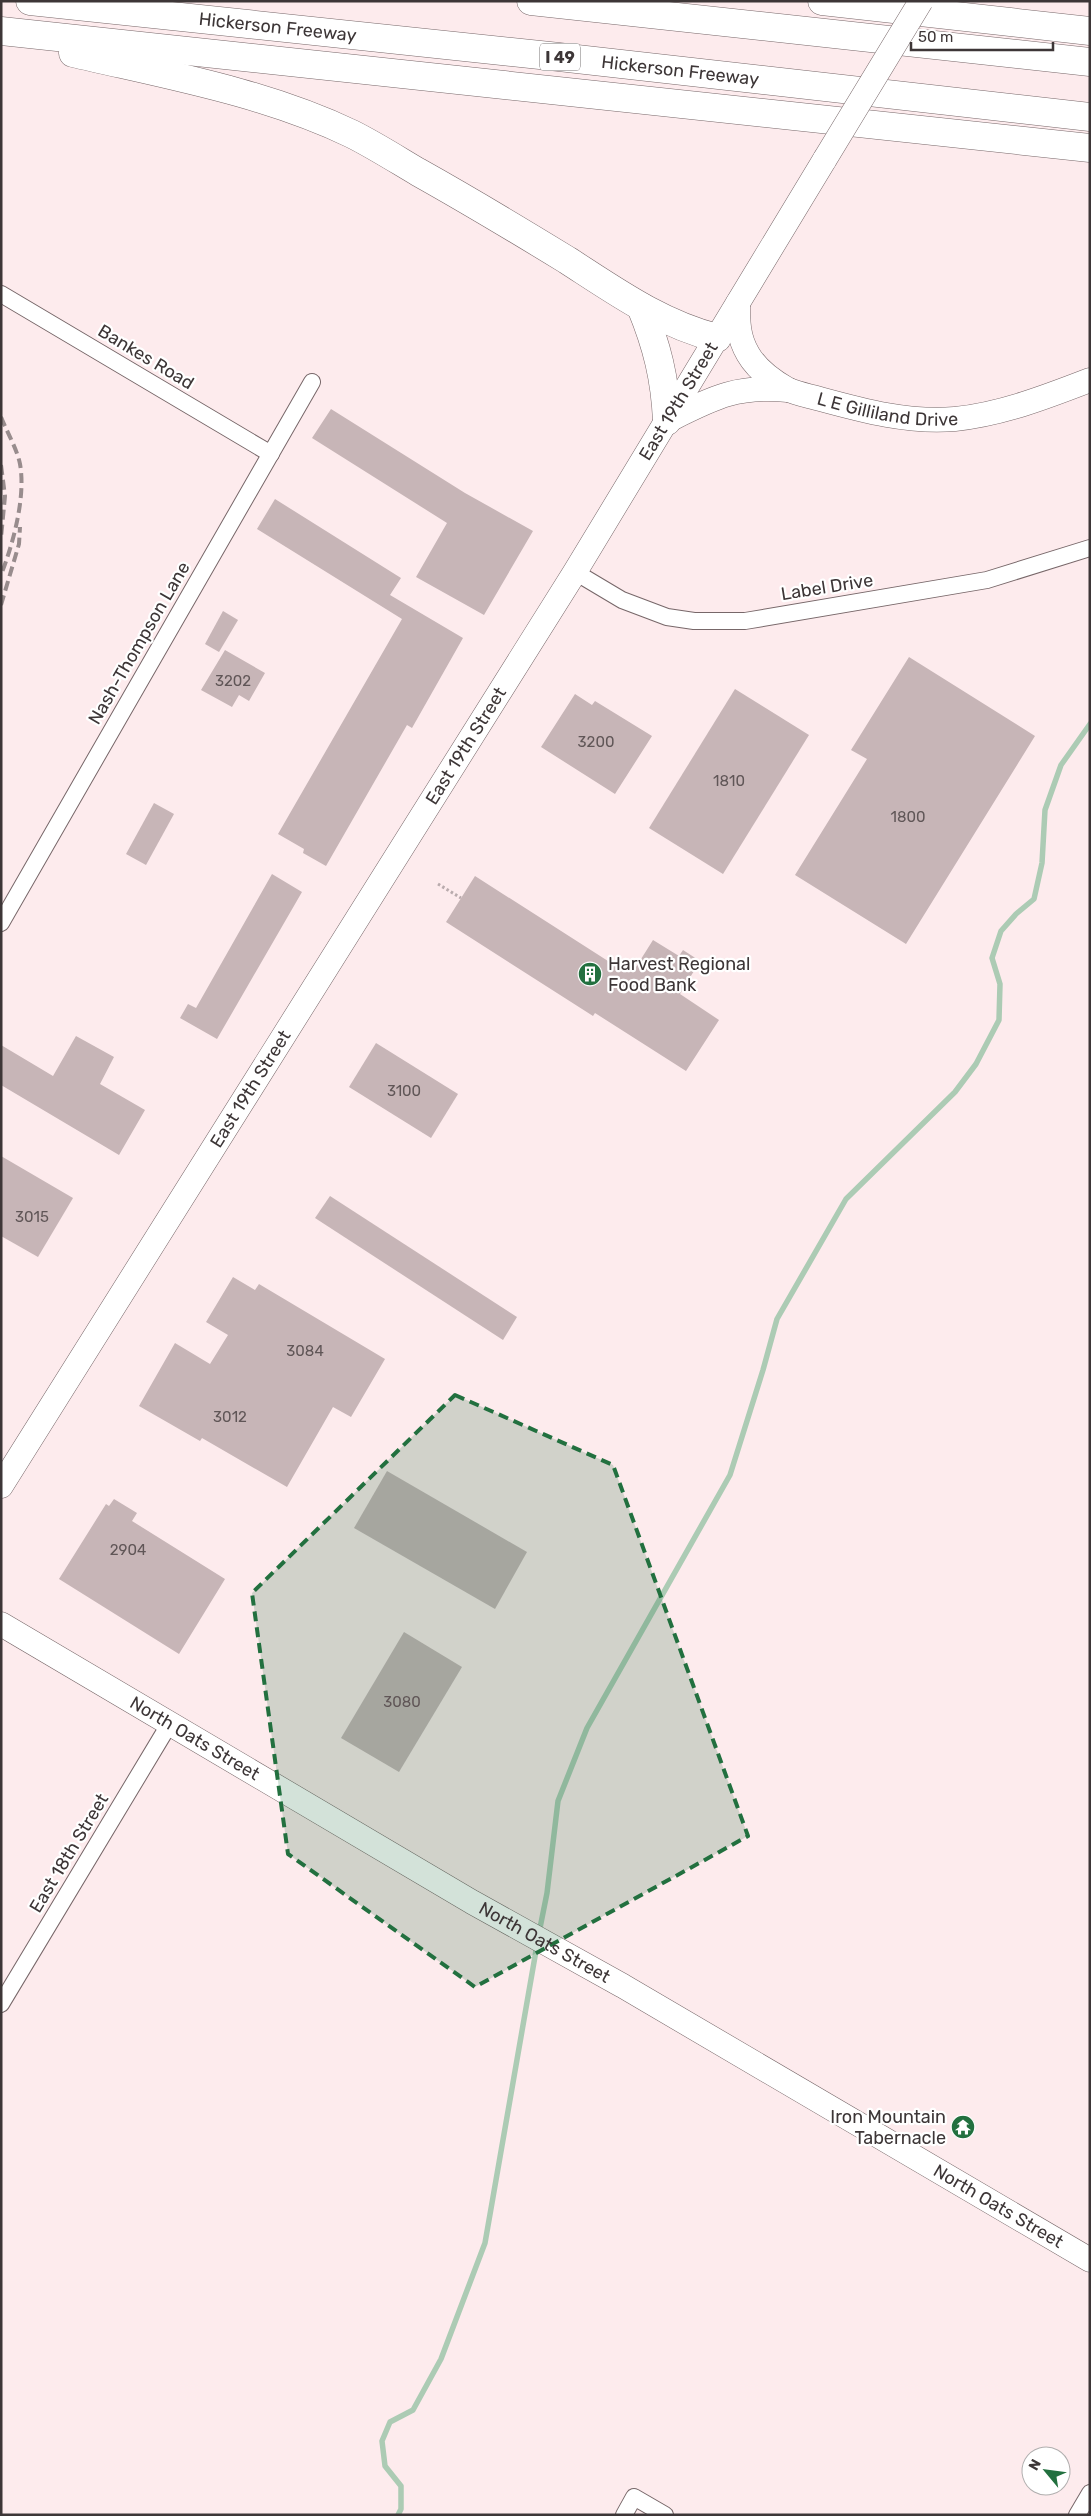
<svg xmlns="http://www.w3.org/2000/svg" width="1091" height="2516" font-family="Rubik,sans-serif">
<rect width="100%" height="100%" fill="#fdebed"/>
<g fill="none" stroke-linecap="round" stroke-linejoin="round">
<g stroke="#accbb4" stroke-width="5.5">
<path d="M 539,1933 L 547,1893 L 558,1801 L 587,1728 L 730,1475 L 763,1370 L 777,1319 L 846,1199 L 955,1092 L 976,1064 L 999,1020 L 1000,984 L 992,958 L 1001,931 L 1016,914 L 1034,899 L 1042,863 L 1045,810 L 1061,765 L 1090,724"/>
<path d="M 398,2515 L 401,2509 L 401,2486 L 385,2466 L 382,2441 L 390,2422 L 413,2410 L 441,2359 L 485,2243 L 537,1945"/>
</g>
</g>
<g fill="#c7b5b7">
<path d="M 331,409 L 465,493 L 533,531 L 484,615 L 416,577 L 447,523 L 312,438 Z"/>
<path d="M 275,499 L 401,578 L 390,595 L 463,638 L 412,728 L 407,725 L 326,866 L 303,853 L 304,849 L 278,834 L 402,619 L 257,529 Z"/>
<path d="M 223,611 L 238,620 L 219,652 L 205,644 Z"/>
<path d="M 225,650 L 265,673 L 249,701 L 239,695 L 232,707 L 201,690 Z"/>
<path d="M 909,657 L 1035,736 L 906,944 L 795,875 L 867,759 L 851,750 Z"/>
<path d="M 735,689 L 809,735 L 723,874 L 649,828 Z"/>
<path d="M 575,694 L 592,705 L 595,701 L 652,736 L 615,794 L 541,747 Z"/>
<path d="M 154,803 L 174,814 L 146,865 L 126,854 Z"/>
<path d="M 272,874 L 302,892 L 217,1039 L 180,1018 L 188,1004 L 196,1008 Z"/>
<path d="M 475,876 L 622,970 L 628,961 L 636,967 L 653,940 L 679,956 L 683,950 L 700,961 L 680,994 L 719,1020 L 686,1071 L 595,1013 L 593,1016 L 446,922 Z"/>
<path d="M 76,1036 L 114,1057 L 100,1084 L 145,1110 L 119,1155 L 1,1085 L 1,1045 L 53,1076 Z"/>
<path d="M 376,1043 L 458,1094 L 431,1138 L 349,1087 Z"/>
<path d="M 1,1156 L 73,1198 L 38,1257 L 1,1236 Z"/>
<path d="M 330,1196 L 517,1317 L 503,1340 L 315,1218 Z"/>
<path d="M 233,1277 L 255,1290 L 259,1284 L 385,1359 L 351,1417 L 333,1407 L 287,1487 L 202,1438 L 200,1441 L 139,1406 L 175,1343 L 210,1364 L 228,1335 L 206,1322 Z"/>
<path d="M 387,1471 L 527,1552 L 495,1609 L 354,1528 Z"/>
<path d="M 114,1499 L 137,1513 L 132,1521 L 225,1579 L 179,1654 L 59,1579 L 106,1504 L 109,1506 Z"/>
<path d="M 404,1632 L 462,1667 L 399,1772 L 341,1738 Z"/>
</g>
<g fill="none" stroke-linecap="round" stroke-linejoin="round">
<g stroke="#776769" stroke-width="18">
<g id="street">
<path d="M 1,294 L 271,454"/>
<path d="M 575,572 L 622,600 L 667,617 L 694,621 L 745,621 L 987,580 L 1090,548"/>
<path d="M 1,923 L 312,382"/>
<path d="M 1,2004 L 170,1723"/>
<path d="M 624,2515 L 634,2497 L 665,2515"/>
<path d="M 1077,2515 L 1090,2493"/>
</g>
</g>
<g stroke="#776769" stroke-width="25">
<g id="secondary">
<path id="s1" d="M 738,303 C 738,322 738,337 748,354 C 756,368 773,381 787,389 C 797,394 810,396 820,399 C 864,411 909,423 955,419 C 1002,414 1046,397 1090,380"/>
<path d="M 667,421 C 713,398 736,385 788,390"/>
<path id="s2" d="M 1,1486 L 575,572 L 825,159"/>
<path id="s3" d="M 1,1624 L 472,1902 L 623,1986 L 1090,2260"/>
</g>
</g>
<g stroke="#776769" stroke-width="29">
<g id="highway">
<path id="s4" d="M 30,1 L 559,57 L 1090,117"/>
<path d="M 531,1 L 1090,62"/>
<path d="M 822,1 L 1090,31"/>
<path d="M 1,31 L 1090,148"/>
<path d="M 73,53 C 167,75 264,92 352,134 C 374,145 396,159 418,172 C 468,200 518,230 567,260 C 615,291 661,324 717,338"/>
<path d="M 641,307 C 657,346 665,378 667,421"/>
</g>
</g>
<path stroke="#b9abad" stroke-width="3" stroke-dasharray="2.5 2.5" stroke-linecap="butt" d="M 438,884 L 461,898"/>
<use href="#street" stroke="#fff" stroke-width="16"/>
<use href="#secondary" stroke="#fff" stroke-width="24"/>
<use href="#highway" stroke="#fff" stroke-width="28"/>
<g stroke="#988c8d" stroke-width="4" stroke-dasharray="10 5" stroke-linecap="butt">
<path d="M 1,417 C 7,432 17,449 20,464 C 26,497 13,544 1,575"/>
<path d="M 1,465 L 5,496 L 1,538"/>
<path d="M 1,605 L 19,544 L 20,527"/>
</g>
<g stroke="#776769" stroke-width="25" stroke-linecap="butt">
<path id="secondary-bridge" d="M 825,159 L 921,1"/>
</g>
<use href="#secondary-bridge" stroke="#fff" stroke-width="24"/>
</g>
<path fill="#22703f" fill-opacity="0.2" stroke="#22703f" stroke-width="4" stroke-dasharray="10 6" stroke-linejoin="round" d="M 455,1395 L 613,1465 L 748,1836 L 475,1987 L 288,1854 L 252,1593 Z"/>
<defs>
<g id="building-disc" transform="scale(1.25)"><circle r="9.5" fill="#22703f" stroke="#fff"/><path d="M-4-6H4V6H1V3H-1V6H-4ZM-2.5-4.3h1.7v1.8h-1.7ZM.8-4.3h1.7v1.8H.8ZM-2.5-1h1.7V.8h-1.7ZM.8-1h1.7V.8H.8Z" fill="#fff"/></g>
<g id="temple-disc" transform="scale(1.25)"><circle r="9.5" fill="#22703f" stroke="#fff"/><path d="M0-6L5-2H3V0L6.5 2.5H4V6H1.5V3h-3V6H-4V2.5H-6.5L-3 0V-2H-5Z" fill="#fff"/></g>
</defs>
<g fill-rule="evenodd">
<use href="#building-disc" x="590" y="974"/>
<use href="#temple-disc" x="963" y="2127"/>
</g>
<g text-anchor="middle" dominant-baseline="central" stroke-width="4.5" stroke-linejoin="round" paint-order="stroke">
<g font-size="15" fill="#605657">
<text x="233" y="681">3202</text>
<text x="596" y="742">3200</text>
<text x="729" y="781">1810</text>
<text x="908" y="817">1800</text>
<text x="404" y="1091">3100</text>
<text x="32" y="1217">3015</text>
<text x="305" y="1351">3084</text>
<text x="230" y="1417">3012</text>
<text x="128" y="1550">2904</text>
<text x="402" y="1702">3080</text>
</g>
<rect fill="#fff" stroke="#777273" stroke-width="1" x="540" y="43.5" width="40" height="27" rx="4"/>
<g font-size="16" font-weight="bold" fill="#3d3637">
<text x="560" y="57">I 49</text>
</g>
<g font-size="18" fill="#3d3637" stroke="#fff">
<text stroke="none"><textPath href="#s4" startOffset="249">Hickerson Freeway</textPath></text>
<text stroke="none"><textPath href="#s4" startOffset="654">Hickerson Freeway</textPath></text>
<text transform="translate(146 357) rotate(31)">Bankes Road</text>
<text stroke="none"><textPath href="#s2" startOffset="1279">East 19th Street</textPath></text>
<text stroke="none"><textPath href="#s1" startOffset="209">L E Gilliland Drive</textPath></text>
<text transform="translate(827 587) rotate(-9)">Label Drive</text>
<text transform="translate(139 643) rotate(-60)">Nash-Thompson Lane</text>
<text stroke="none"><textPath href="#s2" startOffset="874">East 19th Street</textPath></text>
<text stroke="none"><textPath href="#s2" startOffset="469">East 19th Street</textPath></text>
<text stroke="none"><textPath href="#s3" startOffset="225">North Oats Street</textPath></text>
<text transform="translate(69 1853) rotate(-59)">East 18th Street</text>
<text stroke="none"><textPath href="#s3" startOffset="630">North Oats Street</textPath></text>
<text stroke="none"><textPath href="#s3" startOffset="1155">North Oats Street</textPath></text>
</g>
<g font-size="18" fill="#3d3637" stroke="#fff" text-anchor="start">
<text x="608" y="964">Harvest Regional<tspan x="608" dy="21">Food Bank</tspan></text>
<text x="946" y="2117" text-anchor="end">Iron Mountain<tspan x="946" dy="21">Tabernacle</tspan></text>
</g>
</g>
<rect width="1091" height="2516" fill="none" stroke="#3d3637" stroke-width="5"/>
<g transform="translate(1046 2471) rotate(299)"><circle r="24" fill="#ffffff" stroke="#b1afaf"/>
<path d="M0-4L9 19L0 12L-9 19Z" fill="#22703f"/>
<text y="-8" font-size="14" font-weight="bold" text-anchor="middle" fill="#3d3637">N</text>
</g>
<path d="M911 42v8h142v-8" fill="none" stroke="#3d3637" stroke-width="2.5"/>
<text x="918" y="42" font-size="15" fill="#3d3637" stroke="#ffffff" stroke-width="4" paint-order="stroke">50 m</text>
</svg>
